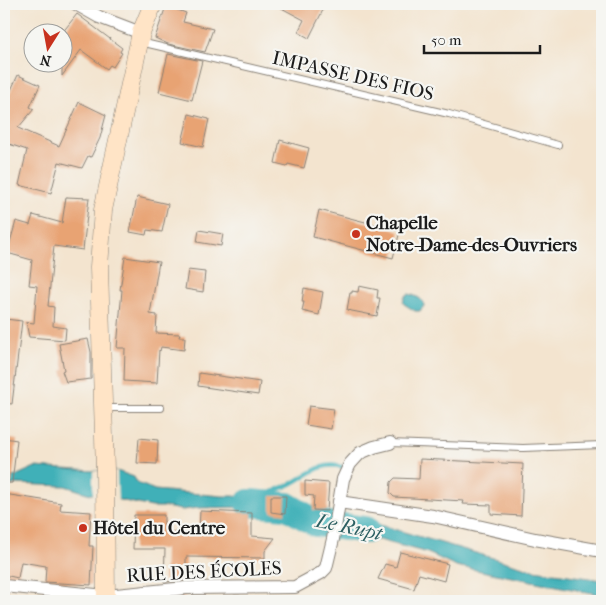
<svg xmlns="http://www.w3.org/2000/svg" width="606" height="605" font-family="'IM FELL French Canon',serif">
<rect width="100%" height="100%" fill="#f6f6f2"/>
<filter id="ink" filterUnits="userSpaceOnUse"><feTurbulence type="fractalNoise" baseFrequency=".02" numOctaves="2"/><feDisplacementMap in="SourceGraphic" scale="10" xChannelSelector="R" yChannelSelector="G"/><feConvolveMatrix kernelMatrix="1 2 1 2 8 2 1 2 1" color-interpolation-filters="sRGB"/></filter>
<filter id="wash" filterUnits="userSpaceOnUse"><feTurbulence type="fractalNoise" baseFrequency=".0096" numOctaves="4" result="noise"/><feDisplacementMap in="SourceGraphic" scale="20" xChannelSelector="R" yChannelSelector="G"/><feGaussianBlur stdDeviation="1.12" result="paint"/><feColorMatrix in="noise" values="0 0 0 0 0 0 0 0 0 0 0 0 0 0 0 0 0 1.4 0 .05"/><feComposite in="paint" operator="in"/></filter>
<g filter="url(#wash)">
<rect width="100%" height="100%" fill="#f3e4cf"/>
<g fill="#3fb0b8" stroke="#2e666a">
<path d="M 409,294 C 416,296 424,299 424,306 L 420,311 L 415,311 L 404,304 L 403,302 L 405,296 Z"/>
<path d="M 35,467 L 93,471 L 117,471 L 134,477 L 137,483 L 155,490 L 222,496 L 271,496 L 271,512 L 245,507 L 198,508 L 182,510 L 165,507 L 152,507 L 87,493 L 65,486 L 16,484 L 4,487 L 4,478 L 13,477 Z"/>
<path d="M 345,521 L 380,525 L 534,570 L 602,580 L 602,595 L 456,566 L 428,553 L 379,540 L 338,534 L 340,523 Z"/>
</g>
<path fill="#f3e4cf" d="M 93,471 L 117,471 L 118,502 L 93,497 Z"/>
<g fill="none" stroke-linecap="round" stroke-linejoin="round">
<path stroke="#3fb0b8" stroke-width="4.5" d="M 260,500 C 270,492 280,489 291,484 C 309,475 320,461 342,467"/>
<path stroke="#3fb0b8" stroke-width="28" d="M 249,503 L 287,506 L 316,523 L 366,530"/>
</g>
<g id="blocks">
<g fill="#e8a373">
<path d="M 274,4 L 326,4 L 309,38 L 298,32 L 304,20 Z"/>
<path d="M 166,6 L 186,13 L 183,22 L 213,29 L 205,52 L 168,44 L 155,38 Z"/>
<path d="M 77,14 L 122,48 L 120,52 L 122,53 L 113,67 L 110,65 L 107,69 L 81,50 L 62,76 L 62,33 Z"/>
<path d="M 168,54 L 202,61 L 192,100 L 159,92 Z"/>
<path d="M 18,75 L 40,85 L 30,107 L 34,109 L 18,128 L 59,146 L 79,102 L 106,115 L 100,138 L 91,157 L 88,156 L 82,168 L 59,162 L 51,193 L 19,185 L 27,150 L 6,143 L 4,146 L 4,105 Z"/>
<path d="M 189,114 L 209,119 L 203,147 L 182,142 Z"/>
<path d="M 280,140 L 309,148 L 304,168 L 288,164 L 287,166 L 275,163 Z"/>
<path d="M 66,197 L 89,198 L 83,250 L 54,246 L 48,306 L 54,307 L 53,326 L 66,328 L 65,340 L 29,337 L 26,322 L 34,323 L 37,286 L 29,285 L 32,260 L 7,253 L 16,221 L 30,225 L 33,215 L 62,223 Z"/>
<path d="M 137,197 L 168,204 L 162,232 L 147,230 L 146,235 L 130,232 Z"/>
<path d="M 319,210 L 400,231 L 393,258 L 313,237 Z"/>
<path d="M 199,230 L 223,234 L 221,246 L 197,242 Z"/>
<path d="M 125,257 L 159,262 L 150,314 L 157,315 L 156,333 L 180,334 L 179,337 L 185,337 L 184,350 L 161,347 L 160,351 L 159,350 L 157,383 L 124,381 L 125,348 L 117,348 L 122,290 L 120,290 Z"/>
<path d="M 188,270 L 205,272 L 203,292 L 185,289 Z"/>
<path d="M 359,286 L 378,290 L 377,298 L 380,298 L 377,316 L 347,310 L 350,293 L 352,293 L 352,291 L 358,292 Z"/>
<path d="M 304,288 L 323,292 L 319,315 L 302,311 L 304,302 L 302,302 Z"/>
<path d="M 5,319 L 22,321 L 12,404 L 4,403 Z"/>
<path d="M 88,339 L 91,352 L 91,379 L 66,382 L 62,371 L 64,370 L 59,344 Z"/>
<path d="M 199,373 L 260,382 L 258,395 L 198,386 Z"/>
<path d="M 309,406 L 334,409 L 331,429 L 306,425 Z"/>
<path d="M 4,438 L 17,440 L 12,483 L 4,483 Z"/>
<path d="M 139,438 L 158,440 L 157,464 L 137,463 Z"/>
<path d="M 420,459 L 523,464 L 521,516 L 491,514 L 491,505 L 463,504 L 464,501 L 394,497 L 390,493 L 391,482 L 395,478 L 419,479 Z"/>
<path d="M 305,481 L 329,483 L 327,511 L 313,510 L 314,496 L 305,495 Z"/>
<path d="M 4,494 L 61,503 L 60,510 L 91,512 L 89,546 L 93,546 L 91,585 L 45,582 L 46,566 L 21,562 L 18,578 L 4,575 L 4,554 L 8,521 L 4,521 Z"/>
<path d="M 271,496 L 286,496 L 285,514 L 271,512 Z"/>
<path d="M 200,511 L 252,513 L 252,536 L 275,538 L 265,551 L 265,558 L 186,557 L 186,580 L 164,582 L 165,549 L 133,549 L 134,515 L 164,515 L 164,532 L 199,532 Z"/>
<path d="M 400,552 L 448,564 L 444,581 L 419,574 L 414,589 L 378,579 L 385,564 L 396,567 Z"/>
<path d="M 185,596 L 185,601 L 167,601 L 166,598 Z"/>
</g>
</g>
</g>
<g filter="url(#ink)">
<use href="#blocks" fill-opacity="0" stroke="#888076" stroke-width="1"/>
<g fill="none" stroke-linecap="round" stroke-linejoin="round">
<g stroke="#888076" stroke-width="8">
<g id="service">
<path d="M 140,42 L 449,114 L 558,145"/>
<path d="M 105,408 L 161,408"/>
<path d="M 390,443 L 523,448 L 602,445"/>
</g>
</g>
<g stroke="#888076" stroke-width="14">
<g id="minor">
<path d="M 76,4 L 99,17 L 141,33"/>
<path d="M 339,502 L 433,516 L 535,539 L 602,551"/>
<path d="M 4,586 L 106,596 L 186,588 L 295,587 L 321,573 L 326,568 L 333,539 L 343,479 L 350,464 L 360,453 L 374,447 L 390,443"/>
</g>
</g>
<g stroke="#888076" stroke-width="19">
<path id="secondary" d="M 106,601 L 105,471 L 99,267 L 103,210 L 141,33 L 153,4"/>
</g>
<use href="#service" stroke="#fff" stroke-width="6"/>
<use href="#minor" stroke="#fff" stroke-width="12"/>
<use href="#secondary" stroke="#ffe4c6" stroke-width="18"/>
</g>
</g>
<g fill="#c8321e" stroke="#f6f6f2" stroke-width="2">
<circle cx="356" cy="234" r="5"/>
<circle cx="83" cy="528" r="5"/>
</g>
<g text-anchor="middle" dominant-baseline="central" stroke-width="4.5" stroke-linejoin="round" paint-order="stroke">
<g font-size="19" fill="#1c1c1c" stroke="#f6f6f2">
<text transform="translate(353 76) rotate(13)">IMPASSE DES FIOS</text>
<text transform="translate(204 572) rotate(-3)">RUE DES ÉCOLES</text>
</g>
<g font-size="19" font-weight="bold" fill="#1c1c1c" stroke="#f6f6f2" text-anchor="start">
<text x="366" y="223">Chapelle<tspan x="366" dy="22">Notre-Dame-des-Ouvriers</tspan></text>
<text x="93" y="528">Hôtel du Centre</text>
</g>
<g font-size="20" font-style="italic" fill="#2c5f62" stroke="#f6f6f2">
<text transform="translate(349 527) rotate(12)">Le Rupt</text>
</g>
</g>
<rect width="606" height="605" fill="none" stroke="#f6f6f2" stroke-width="20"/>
<g transform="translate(48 48) rotate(191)"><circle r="24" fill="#f6f6f2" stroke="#9f9f9c"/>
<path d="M0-4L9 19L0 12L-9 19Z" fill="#c8321e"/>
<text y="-8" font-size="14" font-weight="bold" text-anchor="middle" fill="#1c1c1c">N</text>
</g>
<path d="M424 45v8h116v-8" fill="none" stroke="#1c1c1c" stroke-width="2.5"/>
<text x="431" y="45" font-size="15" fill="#1c1c1c" stroke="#f6f6f2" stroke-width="4" paint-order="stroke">50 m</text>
</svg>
